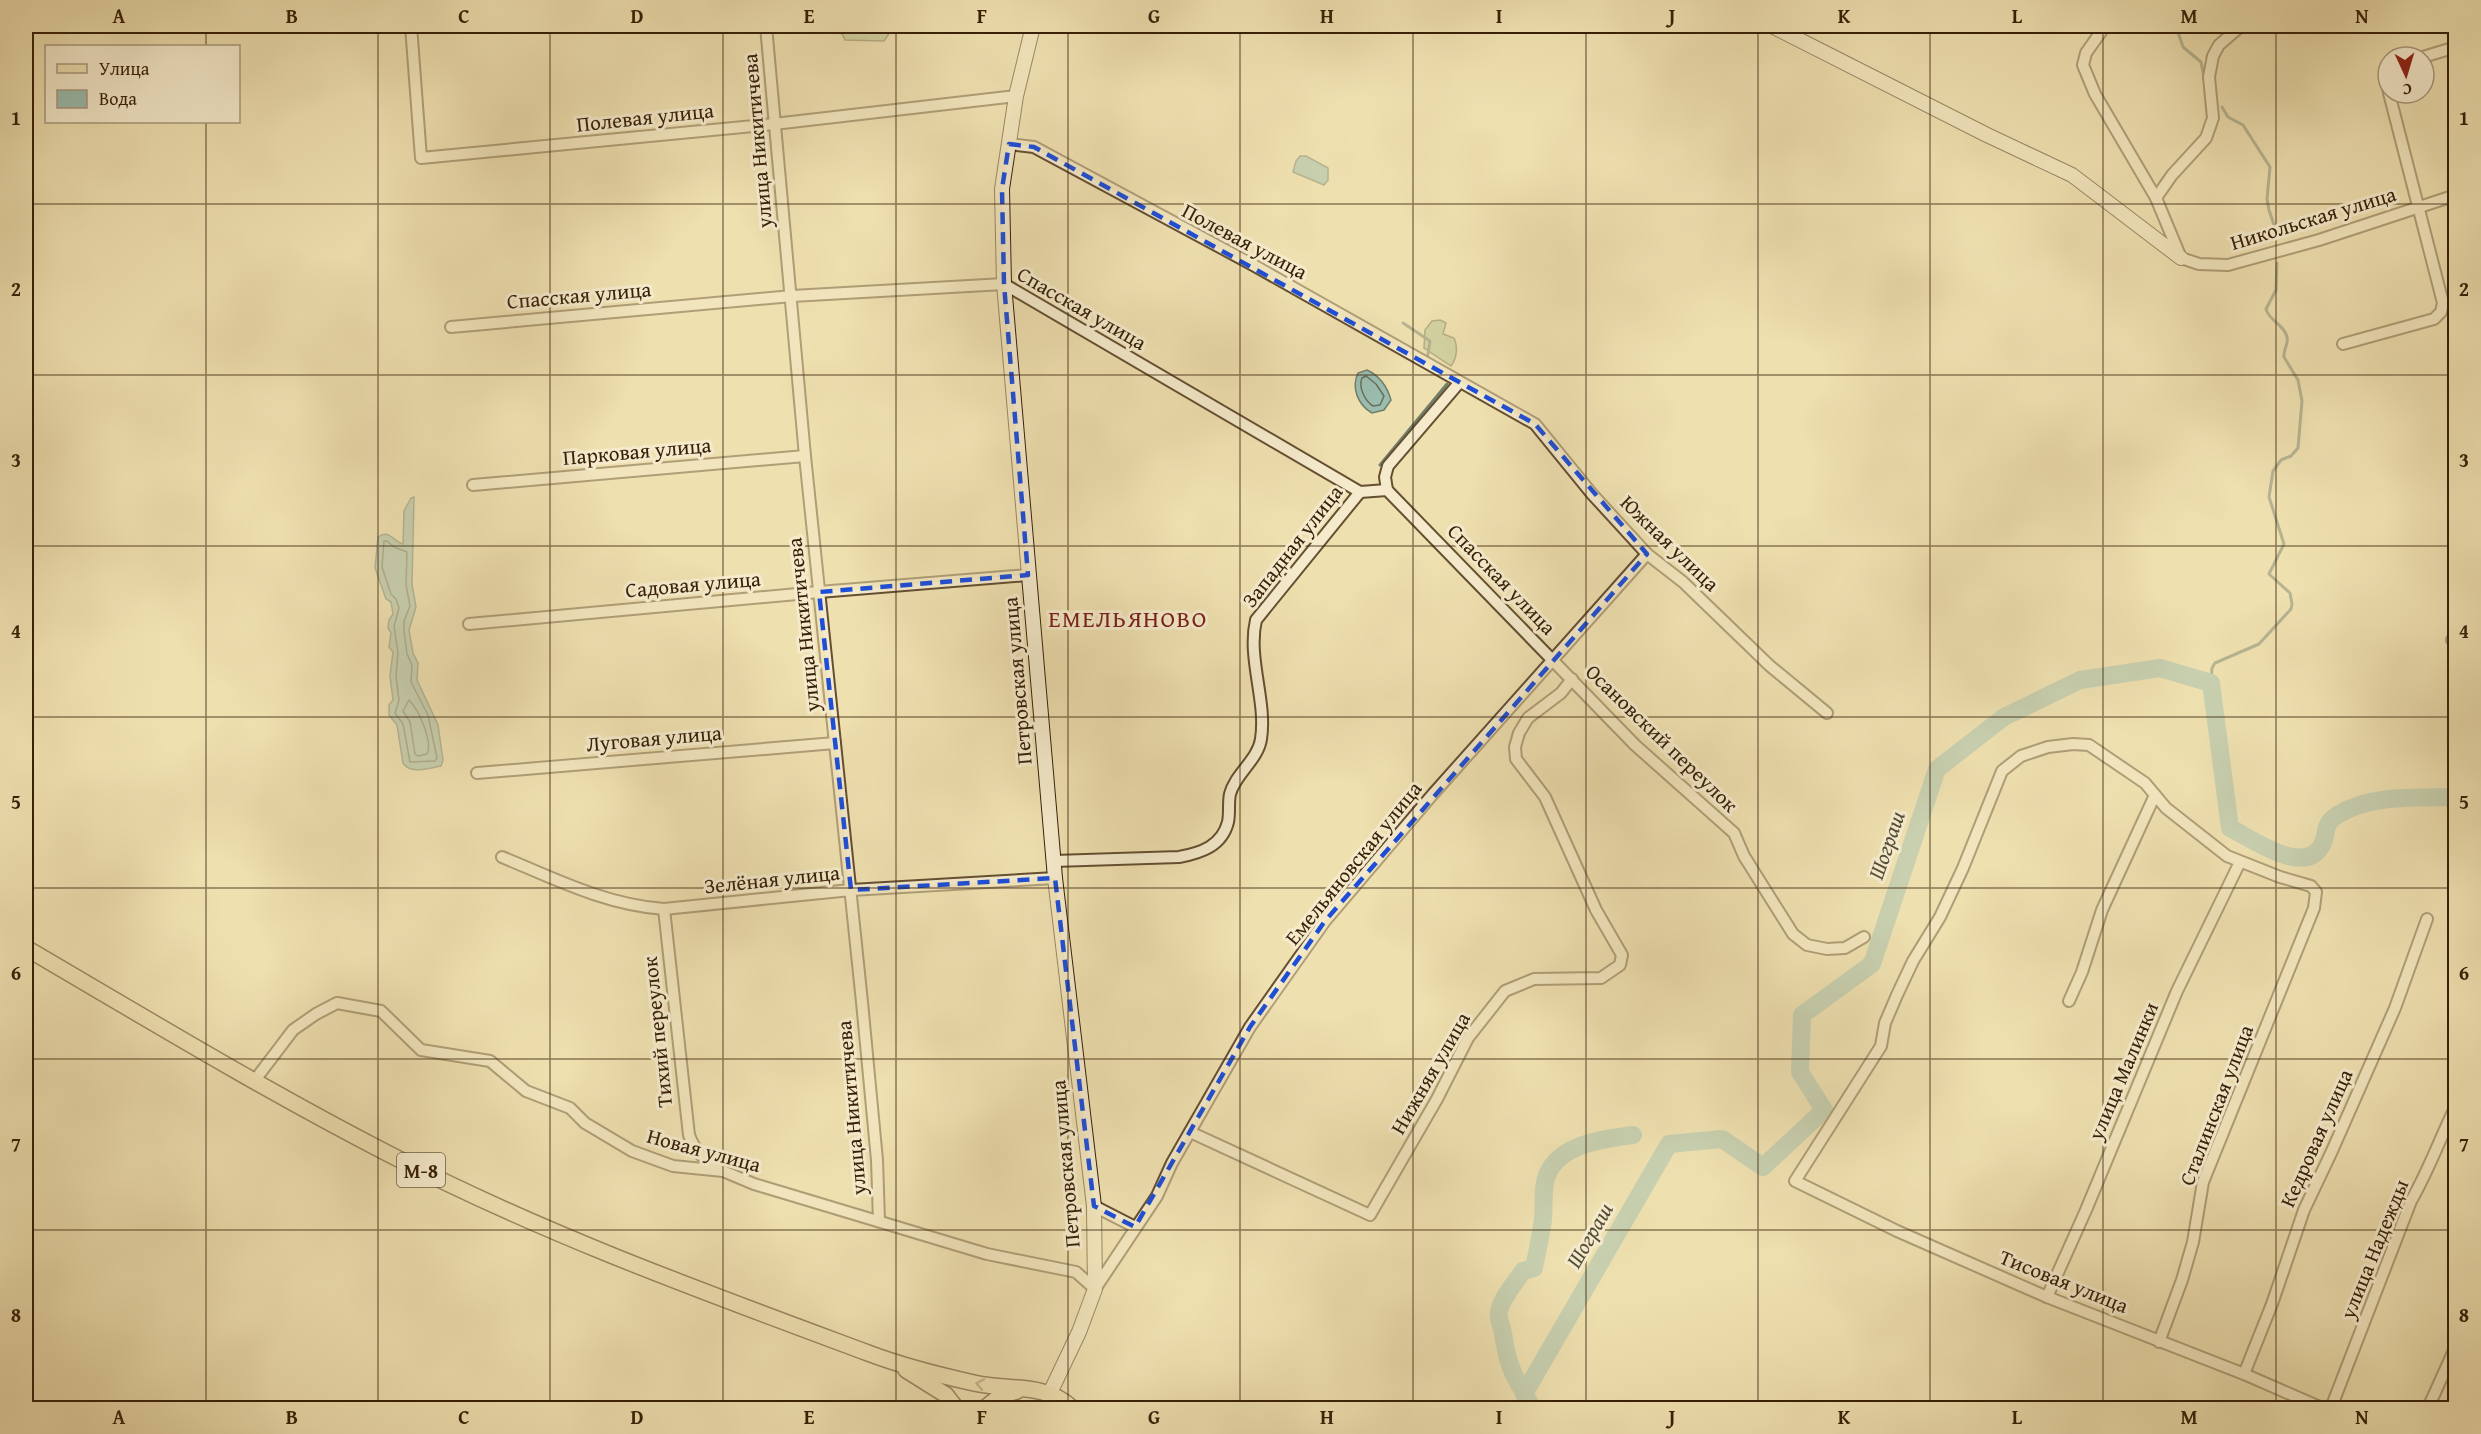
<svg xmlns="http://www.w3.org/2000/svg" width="2481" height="1434" font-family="'Gentium Book Plus',serif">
<rect width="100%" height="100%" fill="#efe0b0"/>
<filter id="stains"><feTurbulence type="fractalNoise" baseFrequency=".00333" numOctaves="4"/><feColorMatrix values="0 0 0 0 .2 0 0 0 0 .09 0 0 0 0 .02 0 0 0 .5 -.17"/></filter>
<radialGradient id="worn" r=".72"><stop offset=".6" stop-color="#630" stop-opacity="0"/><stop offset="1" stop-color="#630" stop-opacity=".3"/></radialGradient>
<g fill="#b2c390" stroke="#74714c" stroke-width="1.5">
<path d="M 838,26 L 894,26 L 884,41 L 845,40 Z"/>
<path d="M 1440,320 L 1446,323 L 1443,334 L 1454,338 C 1458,347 1457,358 1451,366 L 1424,348 L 1425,330 L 1432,321 Z"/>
</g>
<g fill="#9abdaf" stroke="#727e6c" stroke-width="1.5">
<path d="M 1300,156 L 1306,156 L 1328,168 L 1328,180 L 1324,185 L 1293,172 L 1296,161 Z"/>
<path d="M 1367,370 C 1380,376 1387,386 1391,400 L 1384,410 L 1372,413 C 1358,405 1351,388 1358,373 Z"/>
<path d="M 414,497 L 412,584 L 416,607 L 409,630 L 413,653 L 418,663 L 417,680 L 438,725 L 443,760 L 441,766 C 429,768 411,775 403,763 L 397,725 L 389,715 L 389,705 L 393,700 L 390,676 L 393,652 L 389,647 L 391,633 L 388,628 L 389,620 L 393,614 L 391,602 L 386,599 L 375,568 L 378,537 C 389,529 393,541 403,544 L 404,511 L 411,498 Z"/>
</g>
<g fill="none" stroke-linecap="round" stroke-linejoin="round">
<g stroke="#686e5b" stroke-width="1.5">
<path d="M 1366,376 L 1376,384 L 1384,396 L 1380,405 L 1373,406 C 1365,401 1358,387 1362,378 Z"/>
<path d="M 384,541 L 387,541 L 394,547 L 407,552 L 406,585 L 410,606 L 404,621 L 404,631 L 407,654 L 412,665 L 411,682 L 428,715 L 437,758 L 435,761 L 410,762 L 403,724 L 395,713 L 399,700 L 396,676 L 398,653 L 394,626 L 399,608 L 396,599 L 391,594 L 382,567 Z"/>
<path d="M 409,700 C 419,710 433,742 427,754 L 418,756 L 415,754 L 410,722 L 403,711 Z"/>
</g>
<g stroke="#727e6c" stroke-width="3">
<path d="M 2143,26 C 2154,31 2168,26 2178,32 L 2183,47 L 2201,62 L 2205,82"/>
<path d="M 2222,107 L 2228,117 L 2243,125 L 2270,167 L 2267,199 L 2269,210 L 2277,234"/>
<path d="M 1403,323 L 1430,341 L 1427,360"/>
<path d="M 1380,465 L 1447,384"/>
<path d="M 2211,683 L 2212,668 L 2215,663 L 2259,644 L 2291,609 L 2292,604 L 2290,593 L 2269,574 L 2284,544 L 2269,497 L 2273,471 L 2281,460 L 2291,456 L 2298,448 L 2302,401 L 2298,380 L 2284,357 C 2283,349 2289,344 2287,337 C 2284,324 2269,321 2266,309 L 2276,290 L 2277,263"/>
</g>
<g stroke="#9abdaf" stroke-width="18">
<path d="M 1525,1393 C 1511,1374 1506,1356 1503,1333 C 1502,1325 1497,1319 1499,1311 C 1503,1296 1515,1283 1523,1271 L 1534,1268 C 1537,1252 1541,1236 1543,1219 C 1544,1207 1543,1194 1545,1182 C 1553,1144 1603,1139 1633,1135"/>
<path d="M 1533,1408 L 1524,1394 L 1669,1144 L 1722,1139 L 1763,1167 L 1824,1110 L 1800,1072 L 1802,1015 L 1872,964 L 1937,769 L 2004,717 L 2080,680 L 2160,668 L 2211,683 L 2230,828 C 2251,838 2301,875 2320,848 C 2330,835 2320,825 2339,814 C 2372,794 2419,798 2456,797"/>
</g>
<g stroke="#644f31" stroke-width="14">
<g id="street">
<path d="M 411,26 L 421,158 L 774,124 L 1016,96"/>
<path d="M 766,26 L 805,456 L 862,1002 L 877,1160 L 879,1221"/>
<path d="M 2105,26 L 2086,53 L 2083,65 L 2095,94 L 2156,198 L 2181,258 L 2199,264 L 2228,265 L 2319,240 L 2456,195"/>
<path d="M 2423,57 L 2456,47"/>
<path d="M 2388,72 L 2386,79 L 2388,89"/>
<path d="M 1009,144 L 1034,147 L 1255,266 L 1535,424 L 1592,494 L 1647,554 L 1683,582 L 1770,666 L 1827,713"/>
<path d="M 2156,198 L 2172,175 L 2206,138 L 2213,118 L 2209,77 L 2213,56 L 2219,45 L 2241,26"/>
<path d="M 451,327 L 792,296 L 1004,284 L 1360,492 L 1387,490 L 1635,745 L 1734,833 L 1744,856 L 1793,934 L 1807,945 L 1827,949 L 1845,948 L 1864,937"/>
<path d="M 2343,344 L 2434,319 L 2441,312 L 2443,303 L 2389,93"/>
<path d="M 473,485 L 805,456"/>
<path d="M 1387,490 L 1385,477 L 1388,466 L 1459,383"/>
<path d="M 469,624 L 819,592 L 1028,575"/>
<path d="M 2452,640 L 2456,641"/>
<path d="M 477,773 L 835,743"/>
<path d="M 502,857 C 555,879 606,905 664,909 L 851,890 L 1055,878"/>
<path d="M 1054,861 L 1179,857 C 1201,853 1222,846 1228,822 C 1230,813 1228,803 1230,794 C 1235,774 1258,760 1261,739 C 1267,701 1247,658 1256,620 L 1360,492"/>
<path d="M 664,909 L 689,1135 C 695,1152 705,1160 720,1169"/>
<path d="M 2069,1001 L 2082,972 L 2102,910 L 2155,795"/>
<path d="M 255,1080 L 293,1030 L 316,1014 L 337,1003 L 381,1011 L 421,1050 L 490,1061 L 526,1091 L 570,1108 L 585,1123 L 632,1151 L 673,1166 L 723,1171 L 754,1184 L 987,1254 L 1076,1272 L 1095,1289 L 1157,1196 L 1172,1163 L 1250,1027 L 1325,921 L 1433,794 L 1647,554"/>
<path d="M 1190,1132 L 1370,1215 L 1437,1099 L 1468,1038 L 1505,991 L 1534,979 L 1601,978 L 1620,965 L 1622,955 L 1596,910 L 1545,797 L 1516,759 L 1515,747 L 1519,733 L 1528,718 L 1561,693 L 1572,679"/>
<path d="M 1094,1206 L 1135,1227"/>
<path d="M 2047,1297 L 2086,1210 L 2177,991 L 2240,862"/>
<path d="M 2159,1342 L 2182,1280 L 2193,1242 L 2203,1182 L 2314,908 L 2316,892 L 2311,886 L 2280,877 L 2227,856 L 2166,808 L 2145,783 L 2089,745 L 2073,744 L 2048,747 L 2021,756 L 2002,771 L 1963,868 L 1940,917 L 1913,961 L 1897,995 L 1885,1023 L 1881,1046 L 1795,1181 L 1897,1231 L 2047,1297 L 2244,1374 L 2322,1408"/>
<path d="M 2244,1374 L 2272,1304 L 2304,1210 L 2332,1151 L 2395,1008 L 2427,919"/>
<path d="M 2331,1408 L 2411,1201 C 2429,1170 2440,1138 2456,1106"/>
<path d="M 2428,1408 L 2456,1346"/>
</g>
</g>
<g stroke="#361f07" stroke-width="16">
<g id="secondary">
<path d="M 1033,26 L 1016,96 L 1002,189 L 1004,284 L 1055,878 L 1094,1206 L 1095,1289 L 1079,1332 L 1050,1393"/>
<path d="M 1772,26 L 1987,135 L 2072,175 L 2181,258"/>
</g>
</g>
<g stroke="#361f07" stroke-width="18">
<g id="primary">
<path d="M 26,948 C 144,1017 261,1088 383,1151 C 538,1232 704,1292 868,1353 C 902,1366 938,1375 974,1383 C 1008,1391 1045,1382 1072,1408"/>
<path d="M 906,1370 L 946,1395 L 956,1408"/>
<path d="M 985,1408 L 1000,1396 L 1017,1391"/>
</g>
</g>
<use href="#street" stroke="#f5ebcc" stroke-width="10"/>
<use href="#secondary" stroke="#f5ebcc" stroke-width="14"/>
<use href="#primary" stroke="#efe0b0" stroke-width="15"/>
</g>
<defs><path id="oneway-chevron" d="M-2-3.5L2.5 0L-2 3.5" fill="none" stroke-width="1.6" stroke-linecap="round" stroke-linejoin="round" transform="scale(1.5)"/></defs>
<use stroke="#92805c" href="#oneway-chevron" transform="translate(980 1384) rotate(-169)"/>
<path d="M0 0H2481V1434H0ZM 1009,144 L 1034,147 L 1535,424 L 1647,554 L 1325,921 L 1250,1027 L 1135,1227 L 1094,1206 L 1055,878 L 851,890 L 819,592 L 1028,575 L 1004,284 L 1002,189 Z" fill="#efe0b0" fill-opacity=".55" fill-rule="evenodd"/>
<path fill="none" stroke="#1d4ed8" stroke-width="4.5" stroke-dasharray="12 8" stroke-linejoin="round" d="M 1009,144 L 1034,147 L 1535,424 L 1647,554 L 1325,921 L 1250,1027 L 1135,1227 L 1094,1206 L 1055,878 L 851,890 L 819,592 L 1028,575 L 1004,284 L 1002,189 Z"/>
<path fill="none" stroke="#361f07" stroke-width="1.5" stroke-opacity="0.55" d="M 206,26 L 206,46M 378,26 L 378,1408M 550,26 L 550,1408M 723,26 L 723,1408M 896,26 L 896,1408M 1068,26 L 1068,1408M 1240,26 L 1240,1408M 1413,26 L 1413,1408M 1586,26 L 1586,1408M 1758,26 L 1758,1408M 1930,26 L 1930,1408M 2103,26 L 2103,1408M 2276,26 L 2276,1408M 206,122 L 206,1408M 26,204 L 2456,204M 26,375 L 2456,375M 26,546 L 2456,546M 26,717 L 2456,717M 26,888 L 2456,888M 26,1059 L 2456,1059M 26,1230 L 2456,1230"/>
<g text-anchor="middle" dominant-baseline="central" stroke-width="6" stroke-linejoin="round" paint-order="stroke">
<rect fill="#f5ebcc" stroke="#6f5c42" stroke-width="1.5" x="397" y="1153" width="48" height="34" rx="4.5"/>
<g font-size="20" font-weight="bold" fill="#361f07">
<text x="421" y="1170">М-8</text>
</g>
<g font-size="21" fill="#361f07" stroke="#f5ebcc">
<text transform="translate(645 117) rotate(-6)">Полевая улица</text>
<text transform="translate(757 141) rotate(-95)">улица Никитичева</text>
<text transform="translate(2313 218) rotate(-17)">Никольская улица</text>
<text transform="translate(1245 241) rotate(28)">Полевая улица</text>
<text transform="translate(579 295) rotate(-5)">Спасская улица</text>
<text transform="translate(1082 308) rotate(30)">Спасская улица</text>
<text transform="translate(637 451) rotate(-5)">Парковая улица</text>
<text transform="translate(1670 543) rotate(44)">Южная улица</text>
<text transform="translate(1292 546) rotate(-52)">Западная улица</text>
<text transform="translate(1502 579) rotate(46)">Спасская улица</text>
<text transform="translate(693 584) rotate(-5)">Садовая улица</text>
<text transform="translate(803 625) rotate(-96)">улица Никитичева</text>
<text transform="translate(1017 681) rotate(-95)">Петровская улица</text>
<text transform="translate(654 738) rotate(-5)">Луговая улица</text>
<text transform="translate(1662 738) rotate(44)">Осановский переулок</text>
<text transform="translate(1353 863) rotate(-51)">Емельяновская улица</text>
<text transform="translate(772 879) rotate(-6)">Зелёная улица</text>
<text transform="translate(657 1032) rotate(-96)">Тихий переулок</text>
<text transform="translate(2123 1071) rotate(-67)">улица Малинки</text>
<text transform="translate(1430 1073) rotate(-60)">Нижняя улица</text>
<text transform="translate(2216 1105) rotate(-69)">Сталинская улица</text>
<text transform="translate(851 1108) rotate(-95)">улица Никитичева</text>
<text transform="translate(2316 1138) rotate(-66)">Кедровая улица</text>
<text transform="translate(704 1150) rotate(15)">Новая улица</text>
<text transform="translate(1065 1164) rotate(-95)">Петровская улица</text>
<text transform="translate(2374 1249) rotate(-68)">улица Надежды</text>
<text transform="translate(2064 1281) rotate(22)">Тисовая улица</text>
</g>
<g font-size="22" font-style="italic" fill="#544e39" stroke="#f5ebcc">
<text transform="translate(1886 845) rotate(-71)">Шограш</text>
<text transform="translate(1589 1235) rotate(-60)">Шограш</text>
</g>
<g font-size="24" letter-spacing="1.5" fill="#7a1f14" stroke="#f5ebcc">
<text x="1128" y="618">ЕМЕЛЬЯНОВО</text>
</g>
</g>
<rect width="2481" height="1434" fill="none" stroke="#efe0b0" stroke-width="66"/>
<rect x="45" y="45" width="195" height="78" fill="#f5ebcc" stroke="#a9997d" stroke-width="1.5"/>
<rect x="57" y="64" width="30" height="9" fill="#efe0b0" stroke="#a9997d" stroke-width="1.5"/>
<text x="99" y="75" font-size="18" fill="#361f07">Улица</text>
<rect x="57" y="90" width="30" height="18" fill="#9abdaf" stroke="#a9997d" stroke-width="1.5"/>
<text x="99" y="105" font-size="18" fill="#361f07">Вода</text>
<g transform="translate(2406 75) rotate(176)"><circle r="28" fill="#f5ebcc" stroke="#a9997d" stroke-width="1.5"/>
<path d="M0-4.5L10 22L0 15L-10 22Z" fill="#8f2418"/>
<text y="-9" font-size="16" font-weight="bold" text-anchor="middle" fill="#361f07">С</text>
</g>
<rect x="33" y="33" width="2415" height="1368" fill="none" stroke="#361f07" stroke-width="2"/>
<g font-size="20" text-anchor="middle" font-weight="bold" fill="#361f07">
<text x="119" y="23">A</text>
<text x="292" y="23">B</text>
<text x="464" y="23">C</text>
<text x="637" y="23">D</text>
<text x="809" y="23">E</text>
<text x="982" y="23">F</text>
<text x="1154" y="23">G</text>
<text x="1327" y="23">H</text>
<text x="1499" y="23">I</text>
<text x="1672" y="23">J</text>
<text x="1844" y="23">K</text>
<text x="2017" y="23">L</text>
<text x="2189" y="23">M</text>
<text x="2362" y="23">N</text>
<text x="16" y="125">1</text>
<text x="2464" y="125">1</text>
<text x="16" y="296">2</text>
<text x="2464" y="296">2</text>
<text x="16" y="467">3</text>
<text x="2464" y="467">3</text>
<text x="16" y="638">4</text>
<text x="2464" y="638">4</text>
<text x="16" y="809">5</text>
<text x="2464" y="809">5</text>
<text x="16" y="980">6</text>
<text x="2464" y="980">6</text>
<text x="16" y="1151">7</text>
<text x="2464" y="1151">7</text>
<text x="16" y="1322">8</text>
<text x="2464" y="1322">8</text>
<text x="119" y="1424">A</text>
<text x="292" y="1424">B</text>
<text x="464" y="1424">C</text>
<text x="637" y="1424">D</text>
<text x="809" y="1424">E</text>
<text x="982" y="1424">F</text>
<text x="1154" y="1424">G</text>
<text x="1327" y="1424">H</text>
<text x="1499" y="1424">I</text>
<text x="1672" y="1424">J</text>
<text x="1844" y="1424">K</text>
<text x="2017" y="1424">L</text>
<text x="2189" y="1424">M</text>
<text x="2362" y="1424">N</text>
</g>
<rect width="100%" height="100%" filter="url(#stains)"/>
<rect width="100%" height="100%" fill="url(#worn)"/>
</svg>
